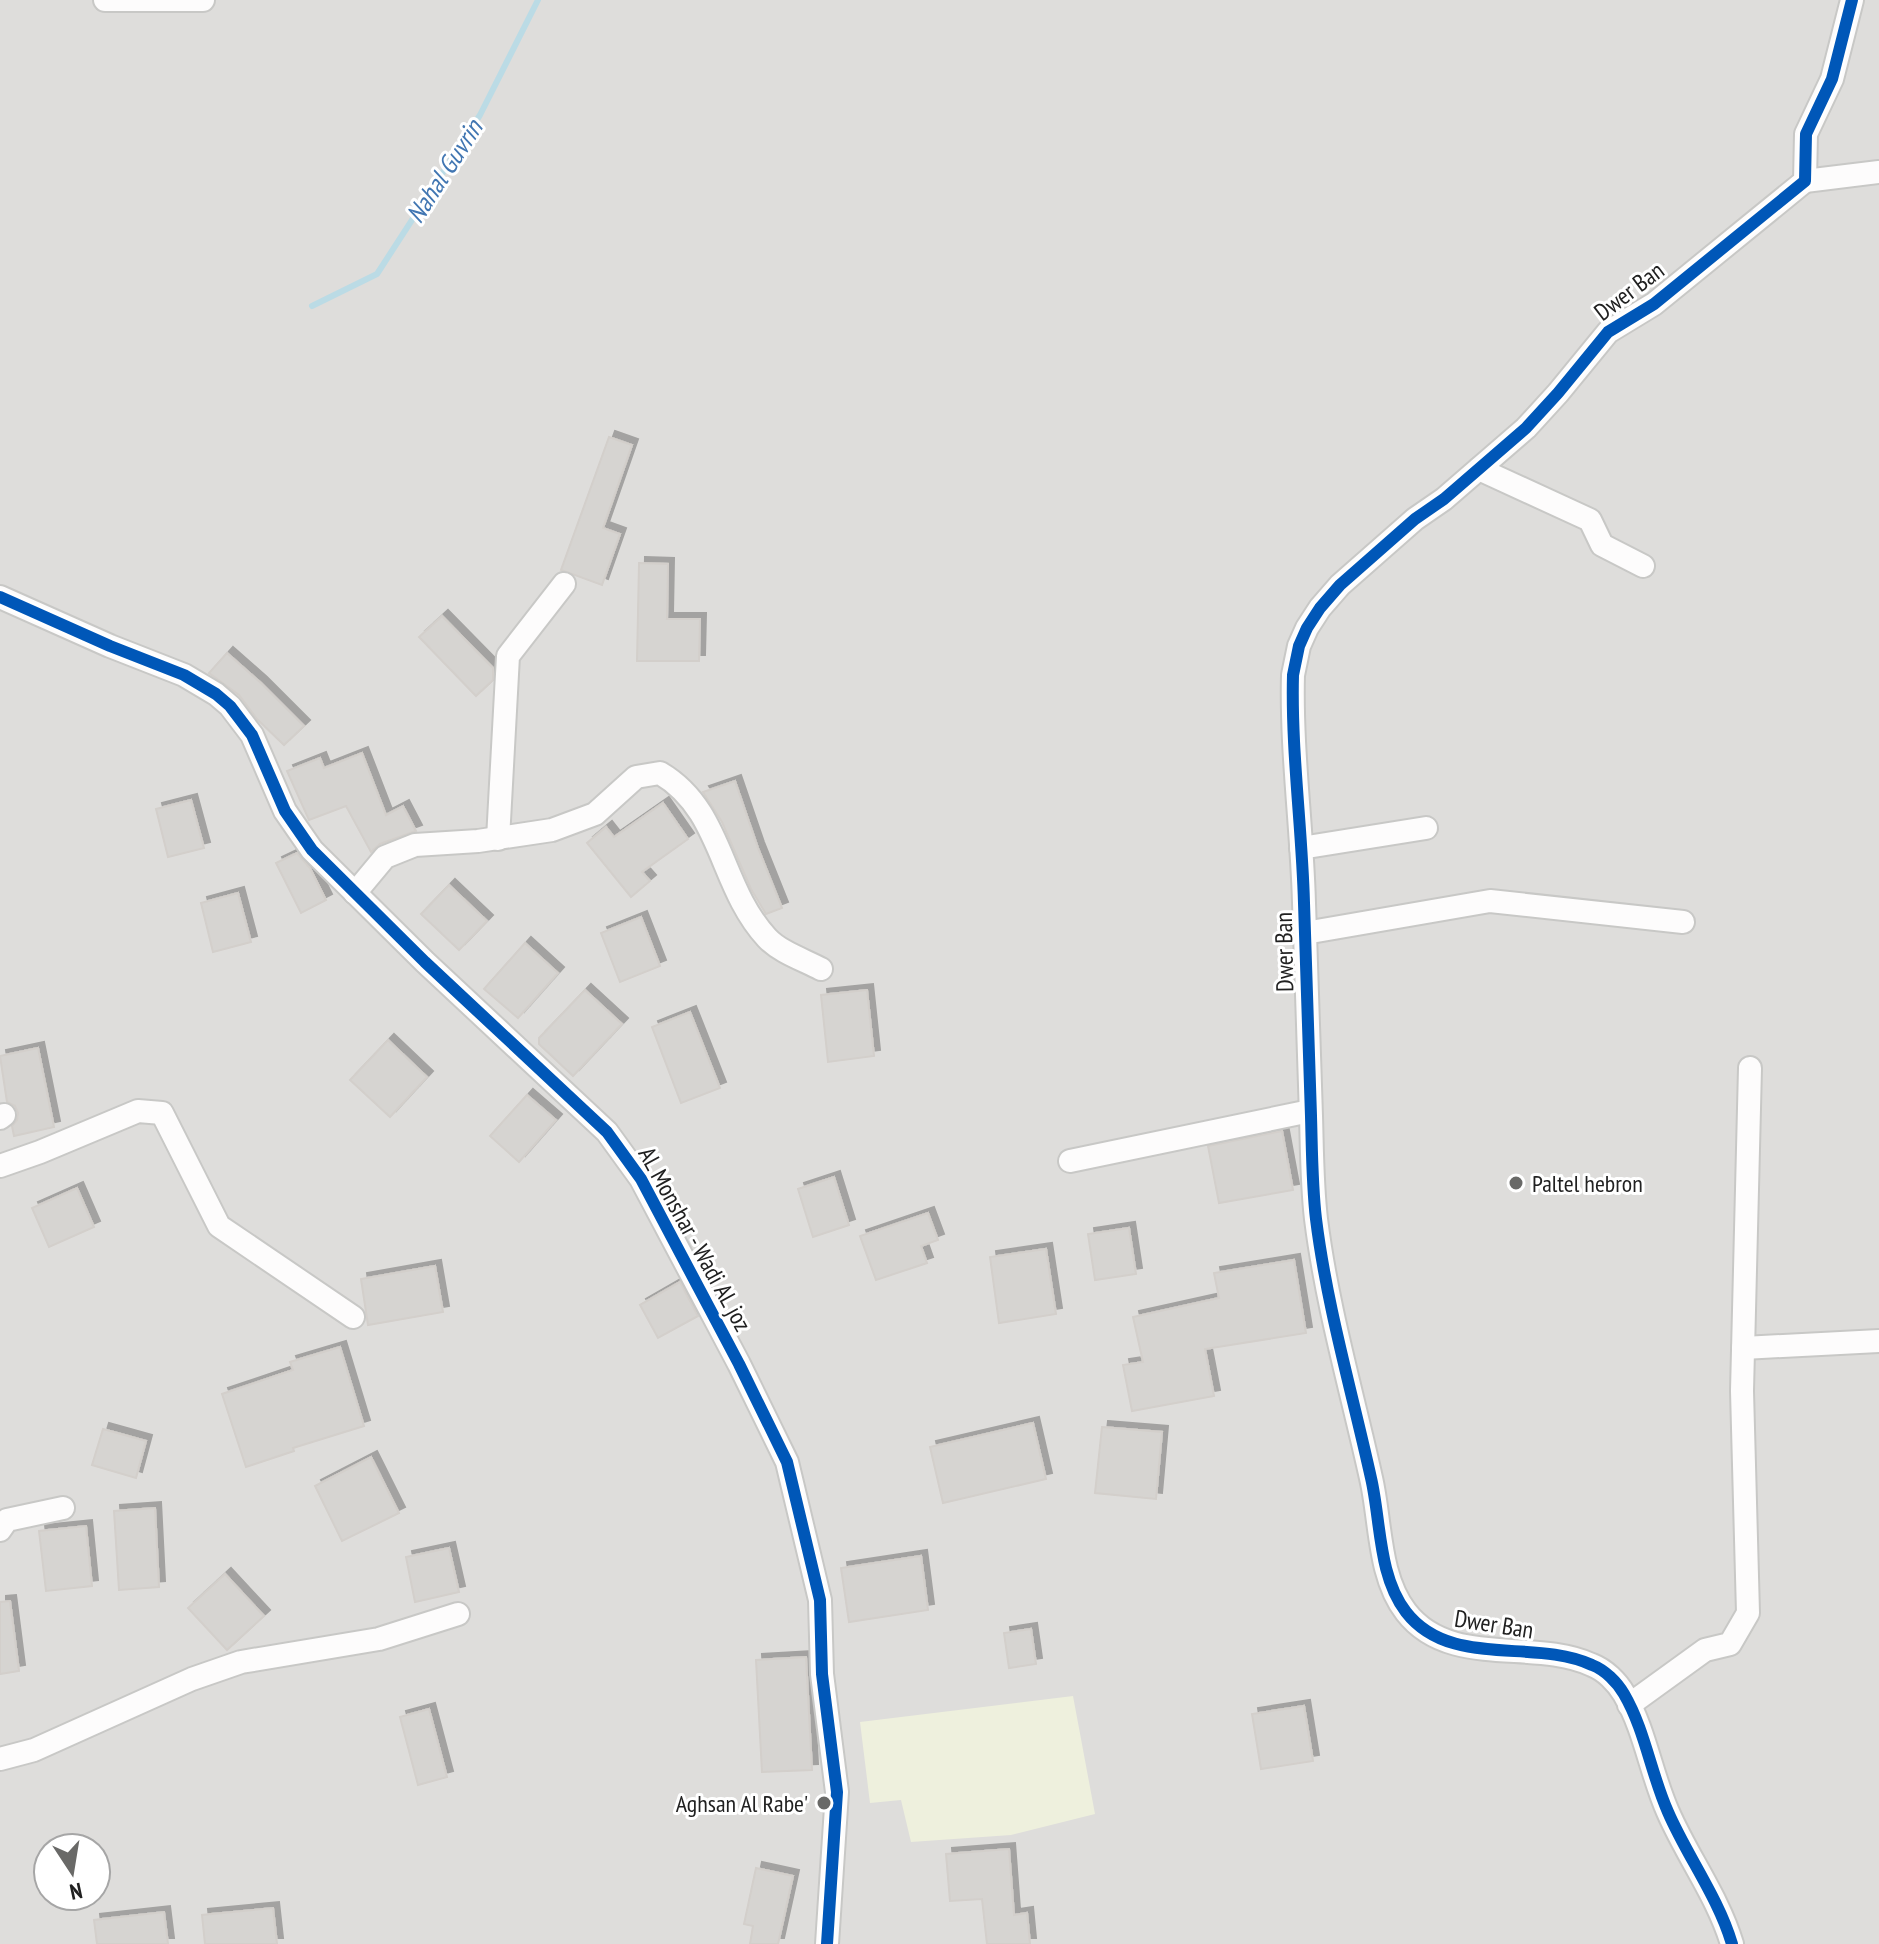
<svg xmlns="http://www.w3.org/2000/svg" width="1879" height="1944" font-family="'PT Sans Narrow',sans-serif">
<defs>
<filter id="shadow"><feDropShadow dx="6" dy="-6" stdDeviation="0" flood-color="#0004"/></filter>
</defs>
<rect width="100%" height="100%" fill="#efeeea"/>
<path fill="#dedddb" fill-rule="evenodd" d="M 0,0 L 1879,0 L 1879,1944 L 0,1944 ZM 48,1848 L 96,1848 L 96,1896 L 48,1896 Z"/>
<path fill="#eef0dd" d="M 1073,1696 L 1095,1814 L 1011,1835 L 911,1842 L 901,1800 L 870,1803 L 860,1722 Z"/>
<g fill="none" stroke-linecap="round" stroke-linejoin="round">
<path stroke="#bbdbe5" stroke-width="6" d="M 312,306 L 377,274 L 480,115 L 538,0"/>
</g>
<g fill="#d6d4d1" stroke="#d3cfcb" stroke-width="2" filter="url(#shadow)">
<path d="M 609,437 L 632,445 L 603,528 L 620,534 L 602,585 L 561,570 Z"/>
<path d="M 639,563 L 668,564 L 667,619 L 700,619 L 699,661 L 637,661 Z"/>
<path d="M 442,616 L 493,668 L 493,680 L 476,696 L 419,637 Z"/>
<path d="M 227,653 L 261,683 L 304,726 L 284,745 L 257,719 L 239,695 L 209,673 Z"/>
<path d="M 362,753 L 386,815 L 403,806 L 416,831 L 380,844 L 371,852 L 346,806 L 309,820 L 287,771 L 320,758 L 324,768 Z"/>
<path d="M 735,781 L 758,848 L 782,908 L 766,914 L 751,889 L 722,822 L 703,792 Z"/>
<path d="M 191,800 L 204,848 L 168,857 L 156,809 Z"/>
<path d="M 663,803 L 688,839 L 642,872 L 650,881 L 631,897 L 587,843 L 606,827 L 614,837 Z"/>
<path d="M 297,853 L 310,868 L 326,900 L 301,913 L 276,863 Z"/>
<path d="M 449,885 L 487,921 L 459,950 L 421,914 Z"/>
<path d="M 238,893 L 251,942 L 213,952 L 201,903 Z"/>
<path d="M 641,917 L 660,966 L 620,982 L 601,933 Z"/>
<path d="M 525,943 L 558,973 L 518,1018 L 484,989 Z"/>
<path d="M 585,990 L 622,1024 L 573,1076 L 539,1044 L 539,1038 Z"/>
<path d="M 867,990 L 874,1056 L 828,1062 L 821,995 Z"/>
<path d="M 690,1012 L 720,1088 L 681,1103 L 652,1027 Z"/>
<path d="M 388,1040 L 427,1077 L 390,1117 L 350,1080 Z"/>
<path d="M 38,1048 L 54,1127 L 14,1136 L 12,1126 L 17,1120 L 18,1113 L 15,1106 L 7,1102 L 0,1056 Z"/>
<path d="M 527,1095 L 556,1120 L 519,1162 L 490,1136 Z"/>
<path d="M 1282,1131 L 1293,1190 L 1219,1203 L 1208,1146 Z"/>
<path d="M 834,1177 L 849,1225 L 813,1237 L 798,1189 Z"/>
<path d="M 77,1188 L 94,1227 L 49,1247 L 32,1208 Z"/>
<path d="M 928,1213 L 938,1240 L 921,1246 L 927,1263 L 876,1280 L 860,1236 Z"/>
<path d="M 1129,1228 L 1136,1274 L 1095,1280 L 1088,1234 Z"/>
<path d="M 1046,1249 L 1056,1314 L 999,1323 L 990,1257 Z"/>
<path d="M 1294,1260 L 1306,1333 L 1205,1349 L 1214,1396 L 1132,1411 L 1123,1365 L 1143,1362 L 1133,1317 L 1219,1298 L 1214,1273 Z"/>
<path d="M 435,1266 L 443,1312 L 368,1325 L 361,1279 Z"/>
<path d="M 680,1282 L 698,1316 L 658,1338 L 640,1305 Z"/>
<path d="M 340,1347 L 364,1426 L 293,1448 L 294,1451 L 246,1467 L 222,1394 L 293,1370 L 290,1362 Z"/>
<path d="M 1033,1423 L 1046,1479 L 943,1503 L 930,1447 Z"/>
<path d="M 1102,1427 L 1162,1432 L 1156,1499 L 1095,1493 Z"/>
<path d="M 103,1429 L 146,1441 L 136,1478 L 92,1465 Z"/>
<path d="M 371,1457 L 399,1513 L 342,1541 L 315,1486 Z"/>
<path d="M 155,1508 L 159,1587 L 119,1590 L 114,1511 Z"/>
<path d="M 86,1526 L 92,1586 L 46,1591 L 39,1531 Z"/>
<path d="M 449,1548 L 459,1592 L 415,1602 L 406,1557 Z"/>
<path d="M 921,1556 L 928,1610 L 849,1622 L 841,1568 Z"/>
<path d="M 225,1574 L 264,1616 L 227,1650 L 188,1608 Z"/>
<path d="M 10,1601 L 19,1671 L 0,1674 L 0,1602 Z"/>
<path d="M 1031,1629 L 1036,1664 L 1009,1668 L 1004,1633 Z"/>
<path d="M 806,1657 L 812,1770 L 762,1772 L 756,1660 Z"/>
<path d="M 1304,1706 L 1313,1761 L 1261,1769 L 1252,1714 Z"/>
<path d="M 429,1709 L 447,1777 L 418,1785 L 400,1717 Z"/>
<path d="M 1009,1849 L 1014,1915 L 1027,1913 L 1030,1944 L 987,1944 L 982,1899 L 950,1901 L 946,1854 Z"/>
<path d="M 756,1868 L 793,1876 L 778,1944 L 750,1944 L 753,1926 L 744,1924 Z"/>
<path d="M 273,1908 L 277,1944 L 205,1944 L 202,1915 Z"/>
<path d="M 164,1912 L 168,1944 L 97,1944 L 94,1920 Z"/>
</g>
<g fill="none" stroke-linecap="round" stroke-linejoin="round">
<g stroke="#c8c8c6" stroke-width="26">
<g id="minor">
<path d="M 105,0 L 203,0"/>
<path d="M 1805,181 L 1879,172"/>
<path d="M 1479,469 L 1590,520 L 1602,545 L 1643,566"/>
<path d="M 0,597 L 110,646 L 184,675 L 216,694 L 230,706 L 252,735 L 285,811 L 312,850 L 425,962 L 607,1132 L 641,1179 L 739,1364 L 787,1462 L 820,1600 L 822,1674 L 837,1792 L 827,1944"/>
<path d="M 498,839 L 508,656 L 564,584"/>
<path d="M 1301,848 L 1426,828"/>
<path d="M 355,893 L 385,857 L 415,845 L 478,841 L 552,830 L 595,814 L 636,777 L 660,773 C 723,810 719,886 767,938 C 780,952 804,960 821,969"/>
<path d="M 1305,933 L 1490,901 L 1683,922"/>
<path d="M 0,1118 L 4,1115"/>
<path d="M 1070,1161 L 1310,1111"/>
<path d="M 0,1166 L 40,1152 L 138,1111 L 162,1113 L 219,1226 L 353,1317"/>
<path d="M 1743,1348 L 1879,1341"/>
<path d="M 0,1530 L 7,1520 L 63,1508"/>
<path d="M 1629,1705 L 1705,1650 L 1730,1644 L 1748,1613 L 1742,1391 L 1750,1068"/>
<path d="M 0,1759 L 34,1750 L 192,1679 L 241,1662 L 379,1639 L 458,1614"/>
<path d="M 1732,1944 C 1718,1897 1687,1856 1668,1812 C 1651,1774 1645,1730 1624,1694 C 1617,1682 1605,1670 1592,1665 C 1534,1638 1450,1669 1406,1612 C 1378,1576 1381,1521 1371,1478 C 1352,1392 1327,1307 1316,1219 C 1312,1185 1312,1150 1311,1116 C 1308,1045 1307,974 1304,903 C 1302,827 1291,751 1293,675 L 1299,646 L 1307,628 L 1320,608 L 1340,585 L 1415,519 L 1444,499 L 1526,428 L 1558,393 L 1608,332 L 1654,304 L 1805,181 L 1806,134 L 1832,79 L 1852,0"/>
</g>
</g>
<use href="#minor" stroke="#fdfcfc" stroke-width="22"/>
<g stroke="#fff" stroke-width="17">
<g id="cycleway">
<path d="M 0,597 L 110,646 L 184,675 L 216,694 L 230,706 L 252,735 L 285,811 L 312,850 L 425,962 L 607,1132 L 641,1179 L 739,1364 L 787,1462 L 820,1600 L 822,1674 L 837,1792 L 827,1944"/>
<path d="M 1732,1944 C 1718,1897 1687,1856 1668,1812 C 1651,1774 1645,1730 1624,1694 C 1617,1682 1605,1670 1592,1665 C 1534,1638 1450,1669 1406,1612 C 1378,1576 1381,1521 1371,1478 C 1352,1392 1327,1307 1316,1219 C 1312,1185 1312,1150 1311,1116 C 1308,1045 1307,974 1304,903 C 1302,827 1291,751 1293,675 L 1299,646 L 1307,628 L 1320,608 L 1340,585 L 1415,519 L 1444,499 L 1526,428 L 1558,393 L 1608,332 L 1654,304 L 1805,181 L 1806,134 L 1832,79 L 1852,0"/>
</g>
</g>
<use href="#cycleway" stroke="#0057b8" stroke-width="12"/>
</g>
<g fill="#696967" stroke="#fff" stroke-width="3">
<circle cx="1516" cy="1183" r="8"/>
<circle cx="824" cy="1803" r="8"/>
</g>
<g text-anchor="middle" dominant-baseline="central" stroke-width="6" stroke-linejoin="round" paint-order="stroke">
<g font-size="24" fill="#212121" stroke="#fff">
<text transform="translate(1629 291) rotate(-37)">Dwer Ban</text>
<text transform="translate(1284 952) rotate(-91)">Dwer Ban</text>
<text transform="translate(695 1239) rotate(61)">AL Monshar - Wadi AL joz</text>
<text transform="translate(1494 1624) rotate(9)">Dwer Ban</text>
</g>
<g font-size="24" fill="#212121" stroke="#fff" text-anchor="start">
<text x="1532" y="1183">Paltel hebron</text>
<text x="808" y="1803" text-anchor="end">Aghsan Al Rabe'</text>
</g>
<g font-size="26" font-style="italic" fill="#4176b2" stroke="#fff">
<text transform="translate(444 171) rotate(-57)">Nahal Guvrin</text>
</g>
</g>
<g transform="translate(72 1872) rotate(168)"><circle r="38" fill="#ffffff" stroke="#a6a6a6" stroke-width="2"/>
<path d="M0-6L14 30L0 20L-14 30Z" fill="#696967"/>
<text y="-12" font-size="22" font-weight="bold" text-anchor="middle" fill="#212121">N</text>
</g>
</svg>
